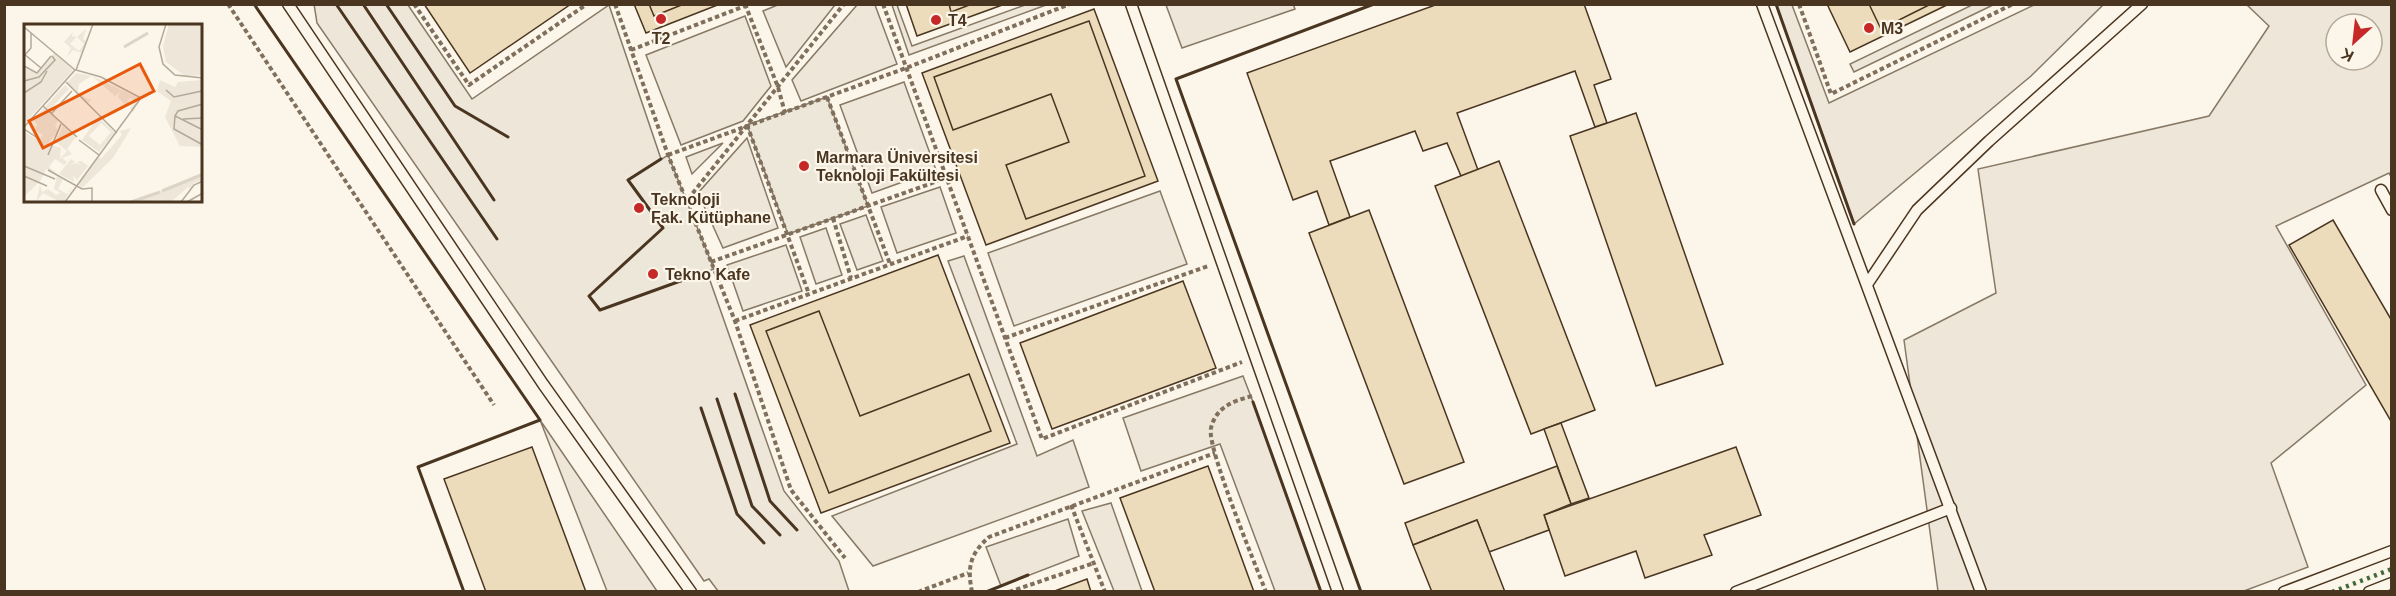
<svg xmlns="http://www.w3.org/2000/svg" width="2396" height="596" font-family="Helvetica,sans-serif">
<rect width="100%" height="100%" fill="#fbf6e9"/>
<g fill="#ede6d9" stroke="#887966" stroke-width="1.5" fill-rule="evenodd">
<path d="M 314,4 L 408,5 L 472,99 L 609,5 L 661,159 L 628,180 L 663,228 L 600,310 L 707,272 L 784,491 L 839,561 L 849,591 L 718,591 L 709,579 L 704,581 L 317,23 Z"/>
<path d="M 780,4 L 835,5 L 786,67 L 763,11 Z"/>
<path d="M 1293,4 L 1295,9 L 1182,48 L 1166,5 Z"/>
<path d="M 857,5 L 875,5 L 897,64 L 801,101 L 792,80 Z"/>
<path d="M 892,5 L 897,5 L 912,46 L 1025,5 L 1046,5 L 909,55 Z"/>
<path d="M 1776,5 L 1792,5 L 1829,103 L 2034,5 L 2103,5 L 2031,76 L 1854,224 Z"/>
<path d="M 1972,5 L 1993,5 L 1854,72 L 1850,64 Z"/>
<path d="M 2247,5 L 2391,5 L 2391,177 L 2389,173 L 2276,226 L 2366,385 L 2271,463 L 2308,567 L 2244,591 L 1938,591 L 1904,340 L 1996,293 L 1978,169 L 2209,116 L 2269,26 ZM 2336,24 L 2372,24 L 2372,60 L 2336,60 Z"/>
<path d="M 745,16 L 771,86 L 743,121 L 681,145 L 646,55 Z"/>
<path d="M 904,82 L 936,170 L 872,193 L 840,105 Z"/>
<path d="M 747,138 L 778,228 L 723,248 L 698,193 Z"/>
<path d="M 723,143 L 692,174 L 686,157 Z"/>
<path d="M 940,187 L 956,233 L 897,253 L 881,207 Z"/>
<path d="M 1160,191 L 1187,264 L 1014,326 L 988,253 Z"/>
<path d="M 866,215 L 883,261 L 857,270 L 840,224 Z"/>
<path d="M 826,228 L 842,275 L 816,284 L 800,237 Z"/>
<path d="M 786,245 L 802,291 L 743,311 L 727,265 Z"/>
<path d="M 964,256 L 1037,456 L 1073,440 L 1089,487 L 873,566 L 832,516 L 1017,444 L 948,261 Z"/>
<path d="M 1243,376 L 1253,402 L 1321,591 L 1275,591 L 1220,444 L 1141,471 L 1123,418 Z"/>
<path d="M 540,420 L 657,591 L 607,591 Z"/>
<path d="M 1111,503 L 1142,591 L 1114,591 L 1082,511 Z"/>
<path d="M 1068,519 L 1079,556 L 1001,586 L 986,547 Z"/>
</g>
<g fill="#ede7d9" stroke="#887966" stroke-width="1.5">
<path d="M 827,97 L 868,206 L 788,234 L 747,125 Z"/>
<path d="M 668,155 L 714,269 L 600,310 L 589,296 L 663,228 L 628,180 Z"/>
</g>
<g fill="#ecdcbc" stroke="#4a3520" stroke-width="1.5">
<path d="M 424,4 L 571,4 L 470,73 Z"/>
<path d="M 634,4 L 720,4 L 646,33 Z"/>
<path d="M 649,4 L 684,4 L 654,16 Z"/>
<path d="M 906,4 L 1005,4 L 917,36 Z"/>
<path d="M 949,4 L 972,4 L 951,12 Z"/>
<path d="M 1438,4 L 1584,4 L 1611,79 L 1594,85 L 1607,123 L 1595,127 L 1575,71 L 1457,113 L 1478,170 L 1461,176 L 1447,143 L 1423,151 L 1415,131 L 1330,161 L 1350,217 L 1329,225 L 1317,191 L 1293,200 L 1247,73 Z"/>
<path d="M 1827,4 L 1949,4 L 1850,52 Z"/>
<path d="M 1869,4 L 1931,4 L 1881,29 Z"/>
<path d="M 1094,9 L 1158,181 L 986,245 L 922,73 Z"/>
<path d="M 1089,21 L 1145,176 L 1026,219 L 1006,165 L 1069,142 L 1051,94 L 953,130 L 934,77 Z"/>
<path d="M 1636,113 L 1723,364 L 1656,386 L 1570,136 Z"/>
<path d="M 1499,161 L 1595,410 L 1531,434 L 1435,186 Z"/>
<path d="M 1369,210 L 1464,462 L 1404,484 L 1309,233 Z"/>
<path d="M 2333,220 L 2392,321 L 2392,423 L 2289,245 Z"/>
<path d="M 938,255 L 1010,443 L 821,513 L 750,325 Z"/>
<path d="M 1183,281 L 1216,368 L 1052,429 L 1020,343 Z"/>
<path d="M 819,311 L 860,416 L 969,374 L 991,431 L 829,493 L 766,331 Z"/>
<path d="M 1561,423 L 1589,498 L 1571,504 L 1544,429 Z"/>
<path d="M 532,447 L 586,592 L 486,592 L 444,479 Z"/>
<path d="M 1736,447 L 1761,515 L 1704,535 L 1712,555 L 1645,578 L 1636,551 L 1565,576 L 1544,515 Z"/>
<path d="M 1208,466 L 1254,592 L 1155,592 L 1120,498 Z"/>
<path d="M 1557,466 L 1571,504 L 1544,515 L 1549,530 L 1489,552 L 1477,520 L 1413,545 L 1405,523 Z"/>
<path d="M 1477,520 L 1505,592 L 1432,592 L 1413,545 Z"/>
<path d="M 1087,579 L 1091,592 L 1052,592 Z"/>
</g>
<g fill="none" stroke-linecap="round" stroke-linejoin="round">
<g stroke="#4a3520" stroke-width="13">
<g id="lane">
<path d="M 288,4 L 543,384 L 691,592"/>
<path d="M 1131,4 L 1338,592"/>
<path d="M 1762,4 L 1981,592"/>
<path d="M 2381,190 L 2392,210"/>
<path d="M 1868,283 L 1917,210 L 1989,141 L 2142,4"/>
<path d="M 1736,592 L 1951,508"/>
<path d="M 2284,592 L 2392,551"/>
<path d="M 2369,592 L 2392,583"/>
</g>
</g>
<g stroke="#7f6f5c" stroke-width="4" stroke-dasharray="4.5 3" stroke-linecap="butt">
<path d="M 228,4 L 494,405"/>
<path d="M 414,4 L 469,85 L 587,4"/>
<path d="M 615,4 L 668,155 L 735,321 L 791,490 L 845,558"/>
<path d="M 745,4 L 778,87 L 785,113"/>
<path d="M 883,4 L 1042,439 L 1242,362"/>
<path d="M 1799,4 L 1831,94 L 2013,4"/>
<path d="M 631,50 L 750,4"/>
<path d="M 827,97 L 890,264"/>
<path d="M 747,125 L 809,294"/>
<path d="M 668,155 L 906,68 L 1070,4"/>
<path d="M 688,199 L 844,4"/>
<path d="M 833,218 L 851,278"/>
<path d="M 711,262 L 946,178"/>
<path d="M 735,321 L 968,236"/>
<path d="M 1005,338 L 1208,266"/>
<path d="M 1252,396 C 1233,401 1216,407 1211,428 C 1206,446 1256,566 1266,592"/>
<path d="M 1071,505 L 1105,592"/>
<path d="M 918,592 L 968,573"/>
<path d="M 972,592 C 967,567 970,554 989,537 L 1215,453"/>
<path d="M 1009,592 L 1094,563"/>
</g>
<use href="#lane" stroke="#fbf6e9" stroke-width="10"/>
<path stroke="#436837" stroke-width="4.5" stroke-dasharray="3 4.5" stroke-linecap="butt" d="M 2332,592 L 2392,569"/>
<g stroke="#4a3520" stroke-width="3">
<path d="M 254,4 L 540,420 L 418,467 L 464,592"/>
<path d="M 336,4 L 497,239"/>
<path d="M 363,4 L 494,200"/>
<path d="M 386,4 L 455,106 L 508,137"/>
<path d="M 1776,4 L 1854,224"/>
<path d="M 661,159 L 628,180 L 663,228 L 589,296 L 600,310 L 697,275"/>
<path d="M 735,394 L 770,501 L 797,530"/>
<path d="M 717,399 L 752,506 L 780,535"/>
<path d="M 1253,402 L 1321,592"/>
<path d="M 701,408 L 737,514 L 764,543"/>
<path d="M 986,592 L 1028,575"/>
<path d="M 1361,592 L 1176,79 L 1374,4"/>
</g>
</g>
<g fill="#c62828" stroke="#fbf6e9" stroke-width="2">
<circle cx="661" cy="19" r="6"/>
<circle cx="936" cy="20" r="6"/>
<circle cx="1869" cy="28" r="6"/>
<circle cx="804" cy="166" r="6"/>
<circle cx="639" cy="208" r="6"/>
<circle cx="653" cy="274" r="6"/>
</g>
<g text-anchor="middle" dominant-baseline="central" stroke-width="4.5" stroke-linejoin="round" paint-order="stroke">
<g font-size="16" font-weight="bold" fill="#4a3520" stroke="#fbf6e9" text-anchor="start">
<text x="948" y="20">T4</text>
<text x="1881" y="28">M3</text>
<text x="661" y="38" text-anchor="middle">T2</text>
<text x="816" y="157">Marmara Üniversitesi<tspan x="816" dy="18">Teknoloji Fakültesi</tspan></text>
<text x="651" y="199">Teknoloji<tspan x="651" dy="18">Fak. Kütüphane</tspan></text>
<text x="665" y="274">Tekno Kafe</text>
</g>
</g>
<g transform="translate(24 24)">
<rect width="178" height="178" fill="#fbf6e9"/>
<path d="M 57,0 L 62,5 L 59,15 L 62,17 L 58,29 L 49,26 L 42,34 L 47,24 L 40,18 L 49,8 L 48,13 L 53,12 L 46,20 L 55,27 L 60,20 L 53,13 L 62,5 ZM 145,0 L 178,0 L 178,51 L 161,52 L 142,38 L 139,22 ZM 30,29 L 49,46 L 0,100 L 0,44 L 13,49 ZM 52,49 L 67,52 L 55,60 L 54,67 L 63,75 L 68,75 L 64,79 L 43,59 ZM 68,52 L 115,74 L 109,88 L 106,85 L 112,77 L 106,74 L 102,82 L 94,73 L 96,68 L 91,72 ZM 136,56 L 151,63 L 154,58 L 178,56 L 178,123 L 156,122 L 141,93 L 147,77 L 133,67 ZM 41,61 L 45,65 L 26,85 L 34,97 L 31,101 L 34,107 L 24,120 L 37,124 L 36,135 L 43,127 L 32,118 L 39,101 L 54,116 L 51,114 L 43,125 L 48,130 L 38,134 L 43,138 L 40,141 L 31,135 L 25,143 L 32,149 L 22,145 L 17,156 L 1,172 L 0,178 L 0,108 L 15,116 L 19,111 L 11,106 L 13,100 L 9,96 ZM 74,93 L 91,109 L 75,128 L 58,116 ZM 77,99 L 87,108 L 76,121 L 65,112 ZM 107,104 L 89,134 L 58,164 L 54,160 L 74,133 L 77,135 L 98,111 L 96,107 ZM 47,135 L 51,138 L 46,141 L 52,139 L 58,142 L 53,138 L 57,137 L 64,142 L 53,156 L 49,151 L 50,158 L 35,150 ZM 178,151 L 178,156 L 170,159 L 165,169 L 165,162 L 147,178 L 134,178 L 138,174 L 132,178 L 108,178 ZM 33,152 L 39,155 L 34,165 L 43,170 L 49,161 L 41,176 L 36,178 L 19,169 L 12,178 L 16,161 L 18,168 L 24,165 L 32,171 L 37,169 L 30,165 Z" fill="#ede6d9" fill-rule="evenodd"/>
<path fill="none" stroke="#dcd4c6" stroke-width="3" d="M 100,23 L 124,9M 138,167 L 177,151M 107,178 L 136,168"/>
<path fill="none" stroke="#b4a999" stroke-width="1.5" d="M 142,0 L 135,23 L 139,40 L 151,51 L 179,54M 0,3 L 51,46 L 0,103M 0,30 L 17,44M 0,32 L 7,24 L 7,9M 0,42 L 13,49 L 27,32M 0,57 L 15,53 L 31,36 L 28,32M 42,58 L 93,109M 142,66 L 150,73 L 178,67M 0,69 L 17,58 L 23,47M 179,80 L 154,87 L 151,92 L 179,106M 19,82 L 53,113M 27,90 L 48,67M 151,92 L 150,105 L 179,121M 159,95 L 179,94M 0,105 L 15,115M 55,116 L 75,131M 24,131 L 37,100M 0,142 L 31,155M 24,146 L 58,165 L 68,164 L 68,178M 0,152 L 23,162M 41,178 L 117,74 L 77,53 L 52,46 L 69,0M 157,178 L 170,161 L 179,157M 163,178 L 179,169"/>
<path fill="#e8590c" fill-opacity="0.15" stroke="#e8590c" stroke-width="3" d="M 116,40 L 130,67 L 19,124 L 5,97 Z"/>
<rect width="178" height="178" fill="none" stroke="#4a3520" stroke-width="3"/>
</g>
<rect width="2396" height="596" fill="none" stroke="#4a3520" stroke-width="12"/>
<g transform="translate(2354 42) rotate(207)"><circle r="28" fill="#fbf6e9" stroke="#b4a999" stroke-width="1.5"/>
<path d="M0-4.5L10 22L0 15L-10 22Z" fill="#c62828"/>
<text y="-9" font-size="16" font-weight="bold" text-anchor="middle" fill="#4a3520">K</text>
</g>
</svg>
